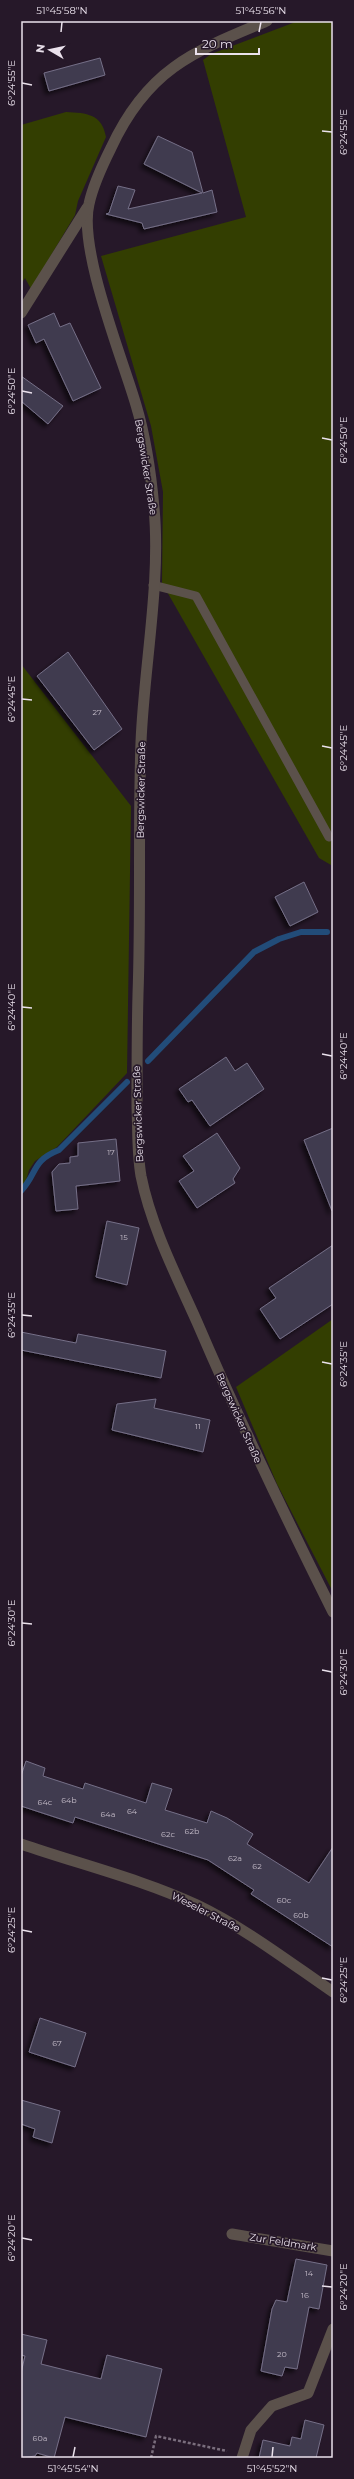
<svg xmlns="http://www.w3.org/2000/svg" width="354" height="2479" font-family="Montserrat,sans-serif">
<defs>
<filter id="shadow"><feDropShadow dx="-3.5" dy="3.5" stdDeviation="2" flood-color="#0009"/></filter>
</defs>
<rect width="100%" height="100%" fill="#261829"/>
<g fill="#333e01">
<path d="M 298,21 L 333,21 L 331,865 L 319,858 L 162,583 L 163,492 L 151,426 L 101,256 L 246,217 L 203,60 L 211,54 Z"/>
<path d="M 66,112 C 87,113 102,114 106,137 L 78,201 L 75,215 L 31,289 L 25,278 L 21,284 L 21,125 Z"/>
<path d="M 21,664 L 131,806 L 127,1073 L 57,1147 L 35,1161 L 29,1170 L 26,1181 L 21,1186 Z"/>
<path d="M 333,1319 L 333,1592 L 277,1484 L 236,1387 Z"/>
</g>
<g fill="none" stroke-linecap="round" stroke-linejoin="round">
<g stroke="#224c79" stroke-width="6">
<path d="M 148,1061 L 254,952 L 279,939 L 301,932 L 327,932"/>
<path d="M 21,1191 C 38,1173 31,1161 59,1150 L 127,1082"/>
</g>
</g>
<g fill="#403b50" stroke="#756f87" filter="url(#shadow)">
<path d="M 100,58 L 105,75 L 49,91 L 44,73 Z"/>
<path d="M 158,136 L 192,152 L 203,193 L 212,190 L 217,212 L 144,229 L 142,223 L 106,214 L 109,213 L 118,186 L 135,190 L 128,209 L 202,193 L 144,164 Z"/>
<path d="M 54,313 L 60,327 L 70,323 L 101,388 L 73,401 L 44,339 L 36,343 L 28,325 Z"/>
<path d="M 21,376 L 63,406 L 48,424 L 21,401 Z"/>
<path d="M 68,652 L 122,729 L 94,750 L 37,676 Z"/>
<path d="M 304,882 L 318,912 L 290,926 L 275,897 Z"/>
<path d="M 226,1057 L 235,1071 L 247,1063 L 264,1089 L 210,1126 L 192,1100 L 188,1102 L 179,1089 Z"/>
<path d="M 333,1128 L 333,1211 L 332,1211 L 304,1140 Z"/>
<path d="M 217,1133 L 240,1168 L 233,1179 L 235,1183 L 197,1208 L 179,1181 L 194,1171 L 183,1156 Z"/>
<path d="M 116,1139 L 120,1181 L 76,1186 L 78,1209 L 56,1211 L 52,1172 L 59,1164 L 70,1163 L 70,1157 L 78,1156 L 78,1143 Z"/>
<path d="M 107,1221 L 139,1228 L 127,1285 L 96,1277 Z"/>
<path d="M 333,1245 L 333,1304 L 280,1339 L 260,1309 L 276,1298 L 269,1288 Z"/>
<path d="M 21,1332 L 76,1343 L 78,1334 L 166,1351 L 161,1378 L 21,1350 Z"/>
<path d="M 156,1399 L 154,1408 L 210,1420 L 203,1452 L 112,1430 L 117,1404 Z"/>
<path d="M 26,1761 L 45,1768 L 43,1776 L 83,1789 L 85,1783 L 146,1803 L 152,1783 L 172,1789 L 165,1810 L 207,1823 L 211,1811 L 227,1818 L 253,1834 L 247,1844 L 309,1883 L 333,1847 L 333,1947 L 251,1894 L 254,1890 L 208,1860 L 75,1817 L 73,1823 L 21,1806 L 21,1776 Z"/>
<path d="M 40,2018 L 86,2033 L 75,2067 L 29,2052 Z"/>
<path d="M 21,2100 L 60,2111 L 52,2143 L 33,2137 L 35,2129 L 21,2124 Z"/>
<path d="M 296,2259 L 327,2265 L 319,2309 L 309,2307 L 297,2369 L 285,2367 L 282,2376 L 261,2371 L 272,2309 L 276,2300 L 287,2302 Z"/>
<path d="M 21,2334 L 47,2340 L 41,2364 L 101,2379 L 107,2355 L 162,2369 L 146,2437 L 65,2417 L 54,2458 L 37,2453 L 35,2456 L 21,2458 L 21,2373 L 25,2356 L 21,2355 Z"/>
<path d="M 305,2420 L 324,2425 L 316,2458 L 259,2458 L 263,2440 L 290,2446 L 292,2437 L 301,2439 Z"/>
</g>
<g fill="none" stroke-linecap="round" stroke-linejoin="round">
<path stroke="#796d7c" stroke-width="2.5" stroke-dasharray="3 2" stroke-linecap="butt" d="M 151,2458 L 156,2436 L 227,2451"/>
<path stroke="#5b514b" stroke-width="9" d="M 153,585 L 196,596 L 329,837"/>
<g stroke="#5b514b" stroke-width="11">
<path d="M 267,21 C 192,52 147,70 111,148 C 102,166 93,185 89,204 C 78,249 122,357 136,405 C 146,438 151,474 154,508 C 161,582 144,667 141,742 C 138,826 141,910 138,994 C 137,1031 137,1069 137,1107 C 138,1130 137,1153 141,1176 C 151,1226 176,1275 197,1322 C 239,1420 285,1516 333,1612"/>
<path d="M 21,313 L 87,208"/>
<path d="M 21,1844 C 79,1864 141,1879 197,1905 C 245,1928 289,1962 333,1992"/>
<path d="M 232,2234 L 333,2251"/>
<path d="M 242,2458 L 251,2430 L 272,2406 L 308,2393 L 333,2329"/>
</g>
</g>
<path fill="none" stroke="#eae1ec" stroke-width="1.5" d="M 61,32 L 62,22M 259,32 L 261,22M 22,83 L 32,85M 322,131 L 332,132M 22,391 L 32,393M 322,438 L 332,440M 22,699 L 32,700M 322,746 L 332,748M 22,1007 L 32,1008M 322,1054 L 332,1056M 22,1315 L 32,1316M 322,1362 L 332,1364M 22,1623 L 32,1624M 322,1670 L 332,1672M 22,1930 L 32,1932M 322,1978 L 332,1980M 22,2238 L 32,2240M 322,2286 L 332,2287M 73,2457 L 75,2447M 272,2457 L 273,2447"/>
<g text-anchor="middle" dominant-baseline="central" stroke-width="3.5" stroke-linejoin="round" paint-order="stroke">
<g font-size="8" fill="#c0b8c5">
<text x="97" y="712">27</text>
<text x="111" y="1152">17</text>
<text x="124" y="1237">15</text>
<text x="198" y="1426">11</text>
<text x="69" y="1800">64b</text>
<text x="45" y="1802">64c</text>
<text x="132" y="1811">64</text>
<text x="108" y="1814">64a</text>
<text x="192" y="1831">62b</text>
<text x="168" y="1834">62c</text>
<text x="235" y="1858">62a</text>
<text x="257" y="1866">62</text>
<text x="284" y="1900">60c</text>
<text x="301" y="1915">60b</text>
<text x="57" y="2043">67</text>
<text x="309" y="2273">14</text>
<text x="305" y="2295">16</text>
<text x="282" y="2354">20</text>
<text x="40" y="2438">60a</text>
</g>
<g font-size="10" fill="#eae1ec" stroke="#261829">
<text transform="translate(146 467) rotate(81)">Bergswicker Straße</text>
<text transform="translate(141 790) rotate(-89)">Bergswicker Straße</text>
<text transform="translate(138 1114) rotate(-92)">Bergswicker Straße</text>
<text transform="translate(239 1418) rotate(66)">Bergswicker Straße</text>
<text transform="translate(206 1912) rotate(27)">Weseler Straße</text>
<text transform="translate(283 2242) rotate(9)">Zur Feldmark</text>
</g>
</g>
<rect width="354" height="2479" fill="none" stroke="#261829" stroke-width="44"/>
<g transform="translate(50 50) rotate(279)" stroke="#261829" stroke-width="3" paint-order="stroke">
<path d="M0-3L7 15L0 10L-7 15Z" fill="#eae1ec"/>
<text y="-6" font-size="11" font-weight="bold" text-anchor="middle" fill="#eae1ec">N</text>
</g>
<path d="M196 48v6h63v-6" fill="none" stroke="#eae1ec" stroke-width="2"/>
<text x="202" y="48" font-size="12" fill="#eae1ec" stroke="#261829" stroke-width="3" paint-order="stroke">20 m</text>
<rect x="22" y="22" width="310" height="2435" fill="none" stroke="#eae1ec" stroke-width="1.5"/>
<g font-size="10" text-anchor="middle" fill="#eae1ec">
<text x="62" y="14">51°45'58"N</text>
<text x="261" y="14">51°45'56"N</text>
<text transform="translate(11 83) rotate(-90)" y="4">6°24'55"E</text>
<text transform="translate(343 132) rotate(-90)" y="4">6°24'55"E</text>
<text transform="translate(11 391) rotate(-90)" y="4">6°24'50"E</text>
<text transform="translate(343 440) rotate(-90)" y="4">6°24'50"E</text>
<text transform="translate(11 699) rotate(-90)" y="4">6°24'45"E</text>
<text transform="translate(343 748) rotate(-90)" y="4">6°24'45"E</text>
<text transform="translate(11 1007) rotate(-90)" y="4">6°24'40"E</text>
<text transform="translate(343 1056) rotate(-90)" y="4">6°24'40"E</text>
<text transform="translate(11 1315) rotate(-90)" y="4">6°24'35"E</text>
<text transform="translate(343 1364) rotate(-90)" y="4">6°24'35"E</text>
<text transform="translate(11 1623) rotate(-90)" y="4">6°24'30"E</text>
<text transform="translate(343 1672) rotate(-90)" y="4">6°24'30"E</text>
<text transform="translate(11 1930) rotate(-90)" y="4">6°24'25"E</text>
<text transform="translate(343 1980) rotate(-90)" y="4">6°24'25"E</text>
<text transform="translate(11 2238) rotate(-90)" y="4">6°24'20"E</text>
<text transform="translate(343 2287) rotate(-90)" y="4">6°24'20"E</text>
<text x="73" y="2472">51°45'54"N</text>
<text x="272" y="2472">51°45'52"N</text>
</g>
</svg>
